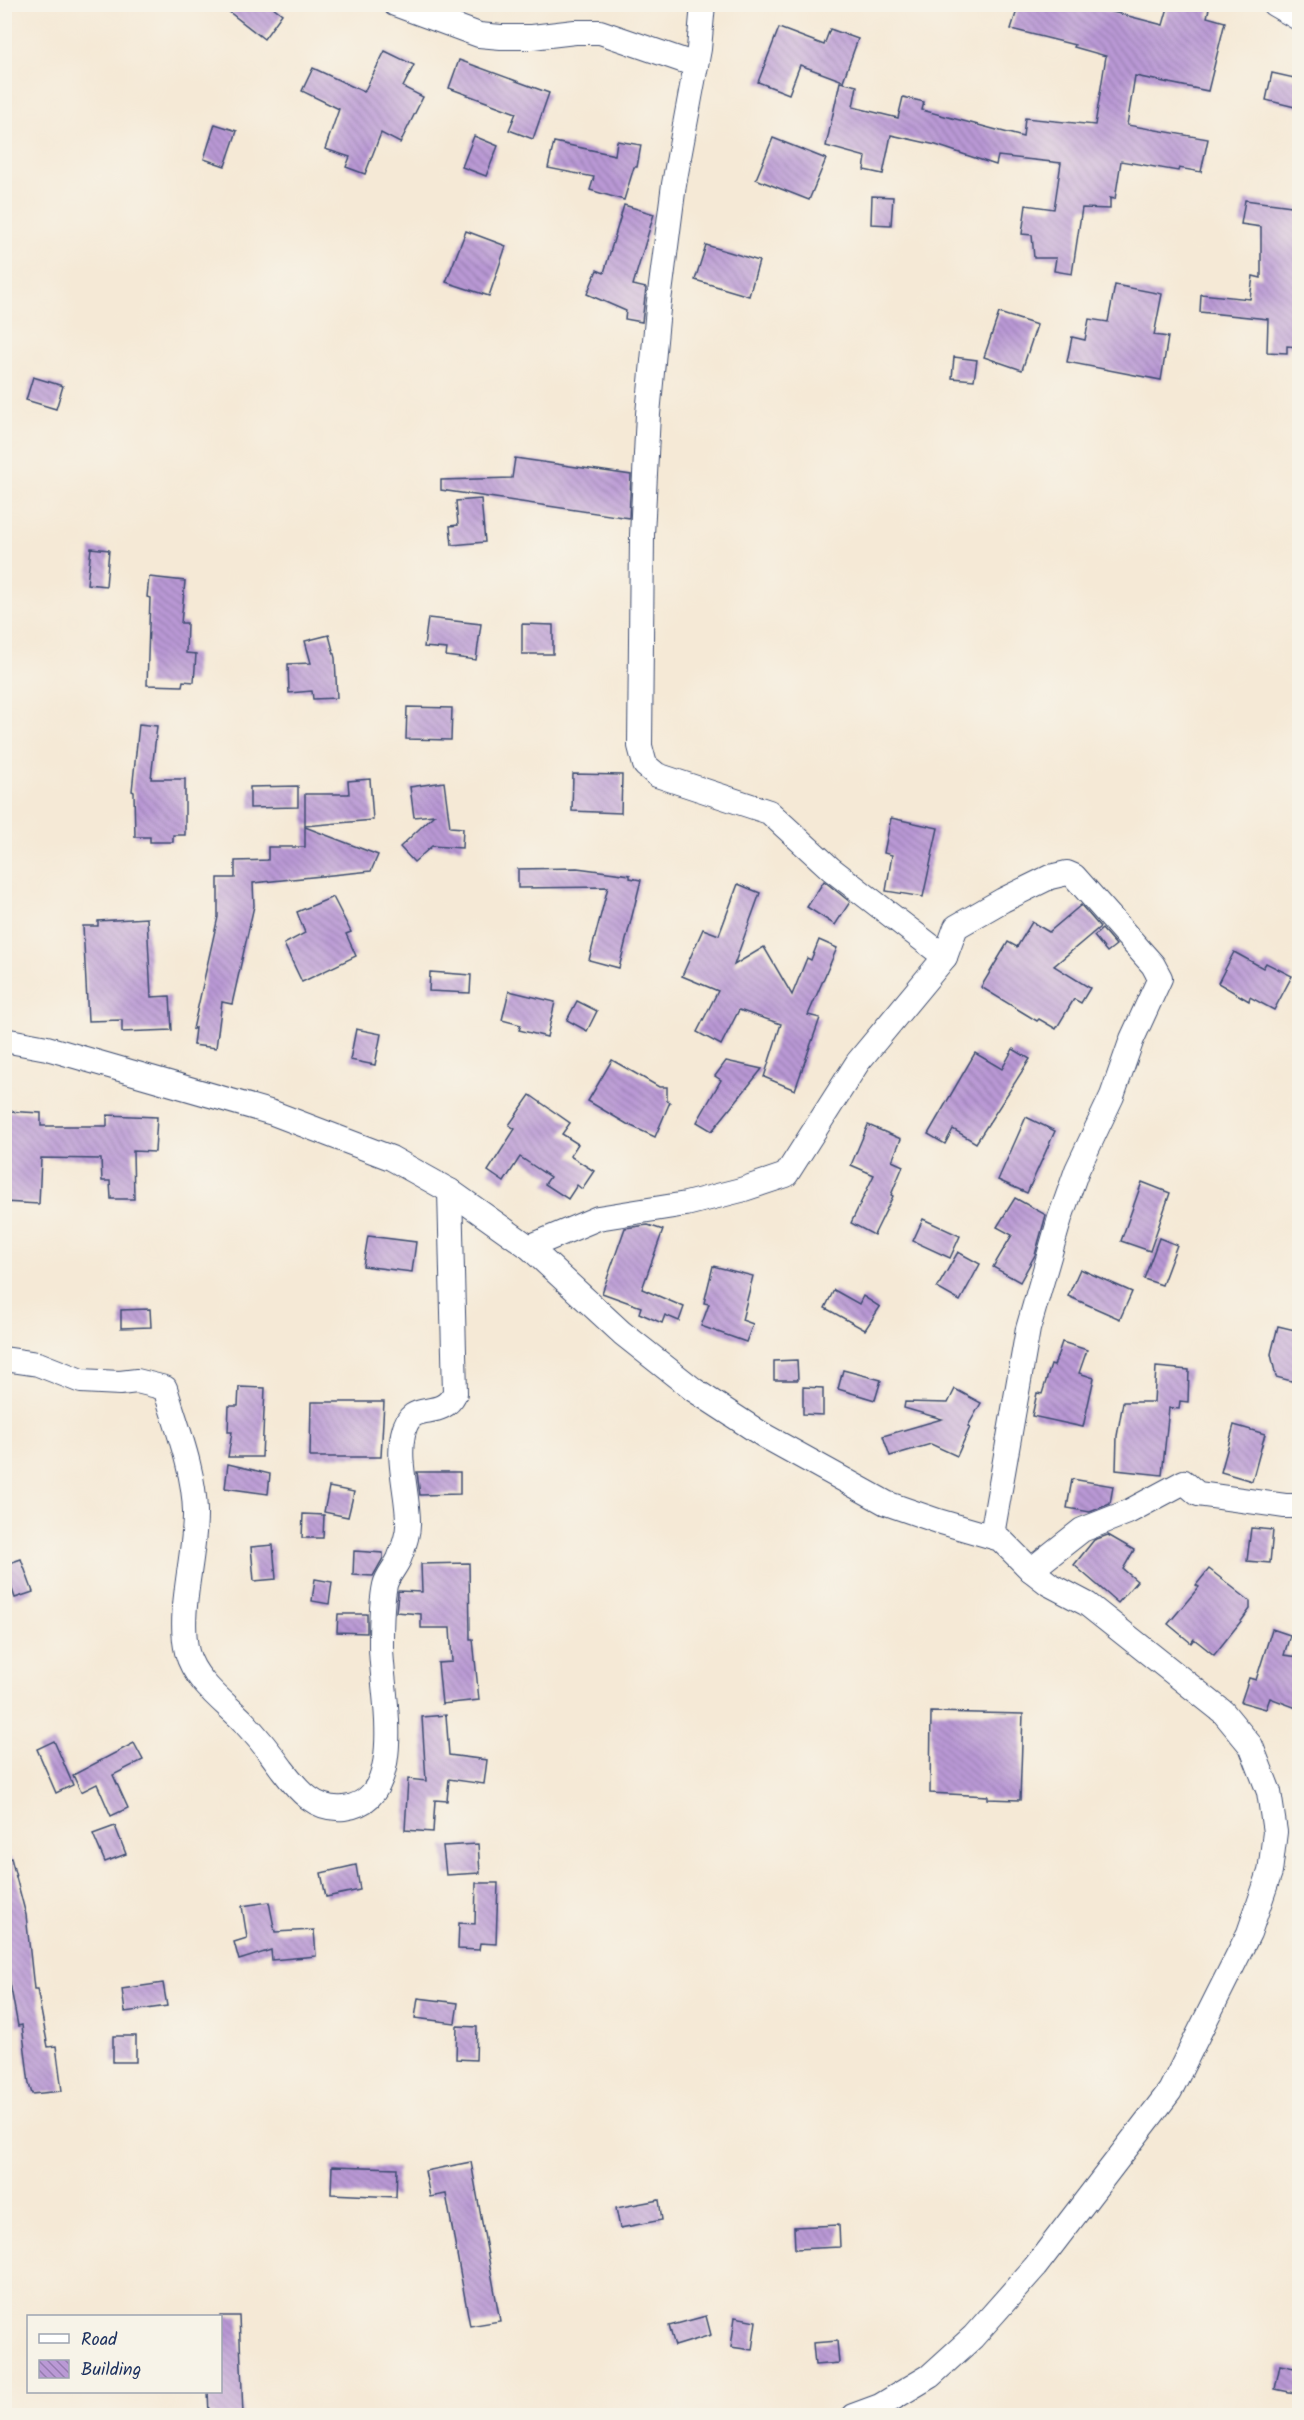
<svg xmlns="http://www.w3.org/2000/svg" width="1304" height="2420" font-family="Kalam,sans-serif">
<defs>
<pattern id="building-back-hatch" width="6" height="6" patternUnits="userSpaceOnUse" patternTransform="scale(1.5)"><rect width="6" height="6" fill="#ba99d5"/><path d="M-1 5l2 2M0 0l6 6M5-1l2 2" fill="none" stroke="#967db0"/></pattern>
</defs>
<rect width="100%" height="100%" fill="#f7f3e8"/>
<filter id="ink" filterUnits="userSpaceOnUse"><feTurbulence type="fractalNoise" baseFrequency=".0167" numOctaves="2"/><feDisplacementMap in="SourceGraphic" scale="12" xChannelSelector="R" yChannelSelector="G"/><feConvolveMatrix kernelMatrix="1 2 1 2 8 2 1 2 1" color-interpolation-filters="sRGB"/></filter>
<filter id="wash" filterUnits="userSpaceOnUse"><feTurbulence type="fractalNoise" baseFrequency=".008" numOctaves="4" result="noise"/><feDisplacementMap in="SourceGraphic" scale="24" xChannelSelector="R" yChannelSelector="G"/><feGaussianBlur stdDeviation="1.35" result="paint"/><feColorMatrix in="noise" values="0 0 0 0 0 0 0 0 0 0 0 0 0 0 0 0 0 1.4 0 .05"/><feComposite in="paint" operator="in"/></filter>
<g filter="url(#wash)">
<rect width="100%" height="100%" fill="#f5e9d6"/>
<g id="blocks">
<g fill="url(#building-back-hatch)">
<path d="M 219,4 L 269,4 L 282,14 L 264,39 Z"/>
<path d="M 1019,4 L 1082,4 L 1163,25 L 1169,4 L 1193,4 L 1209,9 L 1207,17 L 1225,22 L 1208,91 L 1135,76 L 1127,125 L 1208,139 L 1201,172 L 1179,168 L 1178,171 L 1121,161 L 1115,199 L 1110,198 L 1110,209 L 1082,208 L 1072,274 L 1054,271 L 1056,258 L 1034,258 L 1032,235 L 1022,234 L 1026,205 L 1054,209 L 1061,163 L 998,156 L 996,165 L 936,145 L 891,135 L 883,174 L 864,170 L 866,157 L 826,146 L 840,82 L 857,86 L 853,107 L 898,118 L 903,97 L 924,102 L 922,110 L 1023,137 L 1025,118 L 1095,125 L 1106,56 L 1074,47 L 1075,45 L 1011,29 Z"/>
<path d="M 779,28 L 824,45 L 830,29 L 858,39 L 843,81 L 800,65 L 789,94 L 758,82 Z"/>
<path d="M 385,51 L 414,65 L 403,87 L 423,97 L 400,143 L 381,133 L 365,174 L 346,167 L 350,157 L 325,149 L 339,109 L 302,91 L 313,68 L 364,92 Z"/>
<path d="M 459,60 L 549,93 L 533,139 L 509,130 L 516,113 L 449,88 Z"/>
<path d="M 1272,73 L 1299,79 L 1299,108 L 1266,100 Z"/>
<path d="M 215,124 L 237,131 L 225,166 L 204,159 Z"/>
<path d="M 474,136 L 498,146 L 486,176 L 462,167 Z"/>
<path d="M 773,138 L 826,159 L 809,200 L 756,179 Z"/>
<path d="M 617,141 L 641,145 L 637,167 L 634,167 L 624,200 L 590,190 L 594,177 L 548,168 L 554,142 L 615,155 Z"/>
<path d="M 872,196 L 893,197 L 891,225 L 871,224 Z"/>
<path d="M 1245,200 L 1299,207 L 1299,347 L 1287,346 L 1287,353 L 1267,352 L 1268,319 L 1200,312 L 1201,294 L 1250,299 L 1253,276 L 1261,278 L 1261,227 L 1241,224 Z"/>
<path d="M 624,205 L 654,214 L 633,285 L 646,288 L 642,322 L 625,319 L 626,311 L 587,294 L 597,270 L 604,273 Z"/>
<path d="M 466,231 L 506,246 L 489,296 L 446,282 Z"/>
<path d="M 706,245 L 759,261 L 749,296 L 695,280 Z"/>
<path d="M 1115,285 L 1162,294 L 1154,335 L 1168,337 L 1161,380 L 1067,362 L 1072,337 L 1085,340 L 1089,319 L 1108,322 Z"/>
<path d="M 999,313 L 1037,325 L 1022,370 L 984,357 Z"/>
<path d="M 954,357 L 977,360 L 974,380 L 952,378 Z"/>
<path d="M 33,377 L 63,386 L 56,409 L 26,400 Z"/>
<path d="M 515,458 L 631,475 L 629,518 L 441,490 L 441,480 L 512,478 Z"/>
<path d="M 481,499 L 485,542 L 452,545 L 450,526 L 458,525 L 456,501 Z"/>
<path d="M 91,548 L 109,550 L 106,586 L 87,584 Z"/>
<path d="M 149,577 L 185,581 L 181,623 L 187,623 L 186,653 L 196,654 L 194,682 L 183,681 L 182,686 L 147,685 L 150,598 L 147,597 Z"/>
<path d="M 428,618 L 481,624 L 476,660 L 446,656 L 447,649 L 424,647 Z"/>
<path d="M 522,624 L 553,625 L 553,654 L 522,654 Z"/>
<path d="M 329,635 L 335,658 L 337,698 L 313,699 L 312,691 L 289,693 L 288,664 L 311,663 L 305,641 Z"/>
<path d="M 407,707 L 452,708 L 451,740 L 406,739 Z"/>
<path d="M 139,724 L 157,726 L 151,779 L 185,779 L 185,835 L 173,835 L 173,842 L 150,842 L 150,837 L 135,837 L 134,792 L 132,791 Z"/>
<path d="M 573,774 L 622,775 L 621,813 L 572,811 Z"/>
<path d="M 370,779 L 373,820 L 305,826 L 305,794 L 349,794 L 348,781 Z"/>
<path d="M 444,782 L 450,827 L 463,828 L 462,848 L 432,846 L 414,862 L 400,847 L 434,815 L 414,817 L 410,787 Z"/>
<path d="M 298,786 L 298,807 L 250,808 L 250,787 Z"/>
<path d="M 891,818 L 938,828 L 923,897 L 886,891 L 892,855 L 884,853 Z"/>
<path d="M 305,827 L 378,855 L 371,871 L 253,883 L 254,906 L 232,1004 L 222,1002 L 216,1048 L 193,1045 L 195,1028 L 193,1029 L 218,917 L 218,878 L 235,878 L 235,861 L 268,860 L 268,847 L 305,847 Z"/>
<path d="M 577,868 L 630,875 L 630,878 L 641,880 L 619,968 L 589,960 L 608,887 L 518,888 L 518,869 Z"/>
<path d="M 824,881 L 850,902 L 835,925 L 807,907 Z"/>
<path d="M 738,884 L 760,893 L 734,965 L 764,947 L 792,995 L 807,958 L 811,960 L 819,940 L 837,948 L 808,1015 L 820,1018 L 795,1090 L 764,1077 L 781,1024 L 739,1010 L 721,1045 L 697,1032 L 718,991 L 682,976 L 703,929 L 719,935 Z"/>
<path d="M 333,897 L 351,932 L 346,934 L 356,956 L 302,982 L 284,944 L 305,933 L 297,912 Z"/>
<path d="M 1081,905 L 1100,927 L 1054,966 L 1090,988 L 1081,1003 L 1074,999 L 1056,1029 L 1039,1019 L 1037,1021 L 981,987 L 1008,942 L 1017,947 L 1032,922 L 1049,932 Z"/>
<path d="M 147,918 L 151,997 L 170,996 L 172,1030 L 122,1032 L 122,1020 L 88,1021 L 83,926 L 98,926 L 98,921 Z"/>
<path d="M 1102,929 L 1116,945 L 1107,952 L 1094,936 Z"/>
<path d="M 1234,952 L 1263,968 L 1266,963 L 1292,976 L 1274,1010 L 1250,997 L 1249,1001 L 1218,983 Z"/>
<path d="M 430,972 L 471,975 L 470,993 L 429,991 Z"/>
<path d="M 509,991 L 555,1002 L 547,1037 L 519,1030 L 521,1025 L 502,1020 Z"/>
<path d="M 577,1001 L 597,1011 L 587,1031 L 567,1020 Z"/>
<path d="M 356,1029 L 381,1034 L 375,1065 L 350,1060 Z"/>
<path d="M 1013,1049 L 1030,1059 L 976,1143 L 953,1129 L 945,1144 L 928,1134 L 975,1053 L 1002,1069 Z"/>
<path d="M 612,1060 L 659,1087 L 667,1087 L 667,1101 L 670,1102 L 655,1137 L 627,1124 L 588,1101 Z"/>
<path d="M 726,1061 L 762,1069 L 712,1131 L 697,1122 L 721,1080 L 715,1076 Z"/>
<path d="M 530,1095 L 570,1123 L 562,1134 L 578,1144 L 570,1156 L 594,1171 L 582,1189 L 577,1185 L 568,1199 L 545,1184 L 550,1177 L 520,1157 L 504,1182 L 488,1171 L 515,1129 L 509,1125 Z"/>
<path d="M 4,1111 L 41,1113 L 41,1126 L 107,1126 L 107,1115 L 157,1117 L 155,1152 L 133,1151 L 134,1199 L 111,1199 L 110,1181 L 102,1181 L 101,1159 L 41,1158 L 39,1204 L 4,1202 Z"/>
<path d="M 1026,1117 L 1055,1131 L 1027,1193 L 998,1180 Z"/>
<path d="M 868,1125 L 901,1139 L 892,1161 L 903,1166 L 891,1195 L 893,1196 L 874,1235 L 851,1223 L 874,1175 L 851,1165 Z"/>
<path d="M 1142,1182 L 1170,1193 L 1150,1251 L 1121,1241 Z"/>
<path d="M 1015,1198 L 1046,1215 L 1035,1255 L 1020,1282 L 993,1267 L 1012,1235 L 997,1227 Z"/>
<path d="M 923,1219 L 960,1236 L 950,1258 L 913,1241 Z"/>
<path d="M 648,1225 L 663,1230 L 642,1289 L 684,1307 L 679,1321 L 665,1315 L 662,1323 L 639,1313 L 641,1307 L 602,1293 L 625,1228 Z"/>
<path d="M 368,1236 L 416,1242 L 412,1272 L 363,1266 Z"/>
<path d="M 1159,1238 L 1177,1245 L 1162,1285 L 1144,1279 Z"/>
<path d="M 958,1252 L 980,1264 L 960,1301 L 937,1288 Z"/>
<path d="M 713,1266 L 753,1276 L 742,1320 L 753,1324 L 746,1342 L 701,1326 L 709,1304 L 704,1303 Z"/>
<path d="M 1080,1269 L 1132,1292 L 1120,1319 L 1068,1296 Z"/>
<path d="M 834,1290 L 859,1304 L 863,1296 L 880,1307 L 865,1330 L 825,1308 Z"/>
<path d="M 150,1309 L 151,1327 L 121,1328 L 121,1310 Z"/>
<path d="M 1278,1326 L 1299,1331 L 1299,1383 L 1276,1377 L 1271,1354 Z"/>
<path d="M 1062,1342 L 1087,1350 L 1079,1373 L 1094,1378 L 1083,1427 L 1032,1416 L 1037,1393 L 1042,1394 L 1051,1365 L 1054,1366 Z"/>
<path d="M 797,1360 L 798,1380 L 774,1380 L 774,1361 Z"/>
<path d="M 1156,1367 L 1189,1370 L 1188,1402 L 1180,1401 L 1179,1409 L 1169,1408 L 1162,1475 L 1116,1470 L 1117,1436 L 1123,1402 L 1154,1402 Z"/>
<path d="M 843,1370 L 881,1380 L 875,1400 L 838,1389 Z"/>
<path d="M 239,1387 L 265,1388 L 262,1457 L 228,1457 L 232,1432 L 228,1432 L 229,1406 L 238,1406 Z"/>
<path d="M 803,1387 L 823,1388 L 823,1415 L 803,1414 Z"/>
<path d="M 955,1389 L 981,1403 L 968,1426 L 970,1427 L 957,1456 L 931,1444 L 890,1456 L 883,1436 L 942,1419 L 904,1408 L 905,1402 L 948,1403 Z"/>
<path d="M 311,1402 L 384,1402 L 381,1457 L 310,1457 Z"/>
<path d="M 1234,1425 L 1265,1434 L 1252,1481 L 1221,1472 Z"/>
<path d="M 228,1464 L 270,1474 L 268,1494 L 225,1488 Z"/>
<path d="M 417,1472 L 460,1472 L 460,1494 L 420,1495 Z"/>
<path d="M 1072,1479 L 1113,1486 L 1110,1504 L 1090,1512 L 1067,1508 Z"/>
<path d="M 329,1487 L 354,1492 L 348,1517 L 324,1512 Z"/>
<path d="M 303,1514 L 324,1515 L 323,1538 L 302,1538 Z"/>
<path d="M 1251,1528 L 1273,1530 L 1270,1563 L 1247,1561 Z"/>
<path d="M 1108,1535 L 1134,1550 L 1123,1569 L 1137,1581 L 1118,1603 L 1074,1565 L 1094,1540 Z"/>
<path d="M 273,1545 L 276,1579 L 254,1581 L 251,1547 Z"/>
<path d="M 354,1551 L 383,1553 L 383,1558 L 373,1576 L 353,1575 Z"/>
<path d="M 21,1559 L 33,1592 L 15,1598 L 4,1565 Z"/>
<path d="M 469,1563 L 470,1639 L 473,1639 L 479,1700 L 442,1704 L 438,1663 L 452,1662 L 450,1628 L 421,1628 L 421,1614 L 396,1612 L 398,1594 L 398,1591 L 422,1592 L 421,1564 Z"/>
<path d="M 1209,1569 L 1250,1601 L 1250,1609 L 1242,1620 L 1214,1655 L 1194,1639 L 1191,1643 L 1168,1624 L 1199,1587 L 1196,1585 Z"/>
<path d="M 315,1579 L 332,1582 L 329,1604 L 312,1601 Z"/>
<path d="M 338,1614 L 367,1614 L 367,1633 L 337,1632 Z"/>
<path d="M 1272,1629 L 1290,1635 L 1284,1655 L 1299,1657 L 1299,1709 L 1270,1698 L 1266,1709 L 1241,1702 L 1249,1678 L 1256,1680 Z"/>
<path d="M 931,1712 L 1023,1714 L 1020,1800 L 988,1799 L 988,1796 L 930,1793 Z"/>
<path d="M 446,1715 L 449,1755 L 487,1760 L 484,1784 L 449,1779 L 447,1801 L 435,1800 L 433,1832 L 405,1830 L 408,1779 L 426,1781 L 422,1717 Z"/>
<path d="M 54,1741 L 73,1785 L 56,1793 L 37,1749 Z"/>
<path d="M 134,1743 L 143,1760 L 113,1775 L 128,1808 L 111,1816 L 97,1784 L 81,1792 L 73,1775 Z"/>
<path d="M 115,1826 L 126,1854 L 105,1862 L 93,1834 Z"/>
<path d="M 478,1844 L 480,1873 L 446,1875 L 443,1846 Z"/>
<path d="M 11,1858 L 26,1915 L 34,1989 L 37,1989 L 48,2047 L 56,2046 L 62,2091 L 32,2094 L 29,2084 L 22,2025 L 18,2026 L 4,1951 L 4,1859 Z"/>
<path d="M 356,1865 L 360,1890 L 326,1897 L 321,1873 Z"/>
<path d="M 476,1883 L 498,1883 L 496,1944 L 480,1943 L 479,1950 L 458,1949 L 459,1923 L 475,1924 Z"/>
<path d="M 269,1902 L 275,1932 L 314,1930 L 316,1956 L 272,1960 L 271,1950 L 239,1960 L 234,1942 L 247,1938 L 242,1906 Z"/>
<path d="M 163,1983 L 167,2006 L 125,2012 L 122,1989 Z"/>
<path d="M 418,1998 L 458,2003 L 455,2023 L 415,2018 Z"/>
<path d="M 457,2026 L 477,2027 L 476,2060 L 456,2059 Z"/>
<rect x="113" y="2036" width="23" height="26"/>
<path d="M 471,2162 L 500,2321 L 470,2326 L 446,2194 L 430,2197 L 425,2171 Z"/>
<path d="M 332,2166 L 397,2168 L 396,2197 L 331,2194 Z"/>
<path d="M 659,2200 L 662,2220 L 620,2228 L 616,2208 Z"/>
<path d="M 839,2225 L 840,2247 L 795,2249 L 794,2227 Z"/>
<path d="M 220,2316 L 239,2316 L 243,2415 L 209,2415 L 208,2391 L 220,2391 Z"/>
<path d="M 706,2316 L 711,2335 L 675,2346 L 669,2326 Z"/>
<path d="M 735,2317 L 756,2321 L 752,2350 L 731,2347 Z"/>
<path d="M 837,2341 L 839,2363 L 815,2365 L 813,2343 Z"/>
<path d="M 1280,2365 L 1299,2369 L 1299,2394 L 1275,2389 Z"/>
</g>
</g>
</g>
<g filter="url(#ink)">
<use href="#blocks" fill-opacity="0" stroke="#3c4b70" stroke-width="1.5"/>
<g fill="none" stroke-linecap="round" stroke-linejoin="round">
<g stroke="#3c4b70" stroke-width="26">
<g id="street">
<path d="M 395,4 L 479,35 L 501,37 L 532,37 L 575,32 L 600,32 L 696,65"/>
<path d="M 703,4 L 699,49 L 674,184 L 658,309 L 648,414 L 642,535 L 640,746 L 645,765 L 657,775 L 769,812 L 831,869 L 945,957"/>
<path d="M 1274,4 L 1300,19"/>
<path d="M 4,1040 L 47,1048 L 273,1113 L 391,1158 L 450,1191 L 529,1247 L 622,1333 L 694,1390 L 763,1435 L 886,1503 L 938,1521 L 1000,1539 L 1031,1570 L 1049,1584 L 1087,1604 L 1223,1712 L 1251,1746 L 1269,1792 L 1275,1832 L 1270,1872 L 1249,1933 L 1170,2091 L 1035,2267 L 973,2337 L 930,2376 L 880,2406 L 853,2416"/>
<path d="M 529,1247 L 598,1218 L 686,1204 L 741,1190 L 786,1175 L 858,1062 L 945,957 L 956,927 L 1003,900 L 1050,877 L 1067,873 L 1074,876 L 1153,965 L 1160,978 L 1132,1039 L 1112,1096 L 1077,1170 L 1060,1218 L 1028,1329 L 992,1535"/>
<path d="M 4,1359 L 38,1364 L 81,1381 L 120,1383 L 137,1381 L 165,1388 C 177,1428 194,1470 195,1511 C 196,1555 177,1611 187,1652 C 194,1680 223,1701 242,1720 C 256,1735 270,1752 282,1769 C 298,1790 315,1811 344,1808 C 411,1800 380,1686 381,1644 C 381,1625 381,1603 385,1585 C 387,1576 395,1568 399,1559 C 403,1549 409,1533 408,1522 C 408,1495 397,1461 403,1434 C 411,1396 439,1424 455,1393 L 450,1191"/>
<path d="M 1031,1570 L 1082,1530 L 1128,1512 L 1184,1482 L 1198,1494 L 1285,1506 L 1300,1506"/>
</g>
</g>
<use href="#street" stroke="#fff" stroke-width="24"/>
</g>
</g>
<rect width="1304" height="2420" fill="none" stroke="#f7f3e8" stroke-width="24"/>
<rect x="27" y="2315" width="195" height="78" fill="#f7f3e8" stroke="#9fa5b1" stroke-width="1.5"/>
<rect x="39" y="2334" width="30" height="9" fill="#ffffff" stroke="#9fa5b1" stroke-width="1.5"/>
<text x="81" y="2345" font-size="18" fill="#1b2f5e">Road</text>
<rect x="39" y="2360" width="30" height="18" fill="url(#building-back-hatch)" stroke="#9fa5b1" stroke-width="1.5"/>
<text x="81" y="2375" font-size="18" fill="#1b2f5e">Building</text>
</svg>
